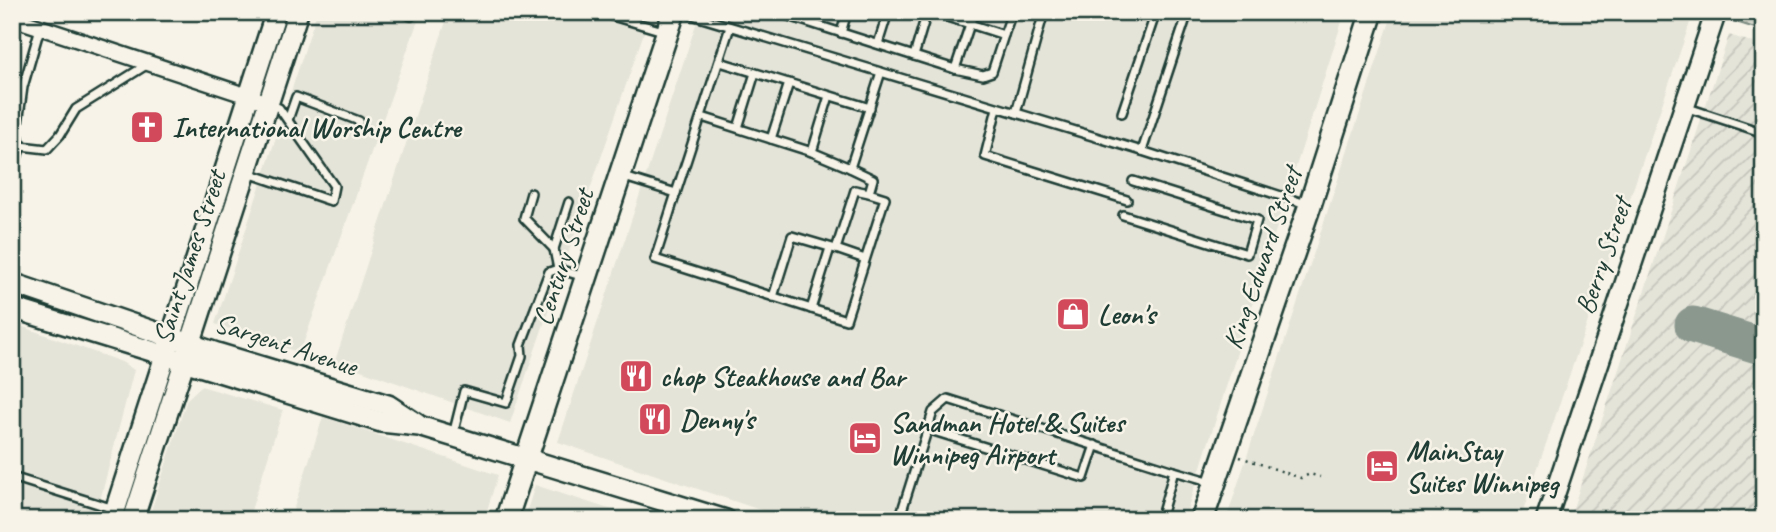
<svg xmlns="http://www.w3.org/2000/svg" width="1776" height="532" font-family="Caveat,sans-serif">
<defs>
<pattern id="industrial-furrows" width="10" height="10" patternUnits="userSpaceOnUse" patternTransform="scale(1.75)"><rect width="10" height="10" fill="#e5e4d9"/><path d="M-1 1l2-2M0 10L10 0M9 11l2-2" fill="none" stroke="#c4c4bb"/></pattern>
<pattern id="grass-dots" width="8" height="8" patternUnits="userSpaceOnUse" patternTransform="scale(1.75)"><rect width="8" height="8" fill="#d3d5ca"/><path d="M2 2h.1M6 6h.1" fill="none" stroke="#b5b8ae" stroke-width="1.8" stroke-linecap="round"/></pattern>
</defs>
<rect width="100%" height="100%" fill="#f7f3e8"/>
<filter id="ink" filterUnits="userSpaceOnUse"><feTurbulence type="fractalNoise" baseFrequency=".0143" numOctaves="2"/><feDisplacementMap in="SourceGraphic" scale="14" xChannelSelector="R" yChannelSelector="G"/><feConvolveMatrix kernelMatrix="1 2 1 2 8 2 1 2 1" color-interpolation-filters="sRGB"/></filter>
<g filter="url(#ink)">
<g fill="#e5e4d9">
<path d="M 317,12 L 421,12 L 300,353 L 215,324 Z"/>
<path d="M 449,12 L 651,12 L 510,423 L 335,361 Z"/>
<path d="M 700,12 L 1345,12 L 1184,520 L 790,520 L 558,442 Z"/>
<path d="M 1393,12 L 1676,12 L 1692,17 L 1520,520 L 1226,520 Z"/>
<path d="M 12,323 L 122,362 L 134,370 L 95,520 L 12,520 Z"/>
<path d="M 201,386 L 283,410 L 248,520 L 148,520 L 187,399 Z"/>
<path d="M 323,417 L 498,475 L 484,520 L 290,520 Z"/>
<path d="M 535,485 L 643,520 L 524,520 Z"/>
</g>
<path fill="url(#industrial-furrows)" d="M 1729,35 L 1764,46 L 1764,520 L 1569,520 Z"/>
<path fill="url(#grass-dots)" stroke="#79897f" stroke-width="2" d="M 1736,12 L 1764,20 L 1764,31 L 1733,21 Z"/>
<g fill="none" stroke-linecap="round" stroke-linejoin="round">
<path stroke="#8b988e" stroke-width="37" d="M 1693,325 L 1764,347"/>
<g stroke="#1f3d34" stroke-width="12">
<g id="lane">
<path d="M 401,12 L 411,16"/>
<path d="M 599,12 L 663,31"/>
<path d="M 682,12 L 1142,151"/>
<path d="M 776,12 L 955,69 L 983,75 L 992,72 L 1004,35"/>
<path d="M 930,12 L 970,24 L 974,12"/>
<path d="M 1188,12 L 1142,151 L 1309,205"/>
<path d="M 841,33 L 847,12"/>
<path d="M 878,44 L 888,12"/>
<path d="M 914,56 L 927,12"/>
<path d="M 720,62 L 870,108"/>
<path d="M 955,69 L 970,24 L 1004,35 L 1012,12"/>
<path d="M 1685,107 L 1764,133"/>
<path d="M 997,108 L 985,156 L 1127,200"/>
<path d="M 1016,113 L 1044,12"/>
<path d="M 1122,113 L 1156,12"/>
<path d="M 702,117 L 812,152 L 850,168 L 881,72"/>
<path d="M 288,120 L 296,97 L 359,121"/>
<path d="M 738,128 L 755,73"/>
<path d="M 771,139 L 789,83"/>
<path d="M 21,146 L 47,149 L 60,135 L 76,109 L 148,64"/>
<path d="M 812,152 L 829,96"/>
<path d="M 12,172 L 21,146 L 17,131 L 23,87 L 40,28"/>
<path d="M 248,173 L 331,201 L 334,186 L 279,108 L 269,104"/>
<path d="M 621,176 L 676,193 L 730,27"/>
<path d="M 531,193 L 524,218 L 554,249"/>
<path d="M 676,193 L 655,259 L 846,320 L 885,198 L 869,193 L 873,179 L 850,168"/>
<path d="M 1123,215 L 1247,254 L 1257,220 L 1133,181"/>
<path d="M 865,259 L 836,249 L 855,190 L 869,193"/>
<path d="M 558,269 L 554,249 L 569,202"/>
<path d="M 773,297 L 792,236 L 836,249"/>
<path d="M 811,309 L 830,248"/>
<path d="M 927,429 L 1084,478 L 1095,445"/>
<path d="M 453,435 L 464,391 L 506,403 L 522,356 L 521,345 L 549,272 L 558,269 L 584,277"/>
<path d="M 12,477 L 114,509"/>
<path d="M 899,520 L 933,412 L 948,399 L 1174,471"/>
<path d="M 1160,520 L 1174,471 L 1212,482"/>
</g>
</g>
<g stroke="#1f3d34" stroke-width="19">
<path id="street" d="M 12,18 L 269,103"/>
</g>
<g stroke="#1f3d34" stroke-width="24">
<g id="secondary">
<path d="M 12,283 L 217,353 L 388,405 L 417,424"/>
<path d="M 12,308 L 381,422 L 419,426 L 726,520"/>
<path d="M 112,520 L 276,12"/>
<path d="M 133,520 L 298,12"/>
<path d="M 1546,520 L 1716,12"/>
</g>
</g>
<g stroke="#1f3d34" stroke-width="26">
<g id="primary">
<path d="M 506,520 L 674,12"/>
<path d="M 1202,520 L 1310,205 L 1372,12"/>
</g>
</g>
<path stroke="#1f3d34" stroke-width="2.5" stroke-dasharray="2 5" stroke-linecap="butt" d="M 1240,457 L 1301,478 L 1310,474 L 1320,477"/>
<use href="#lane" stroke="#f7f3e8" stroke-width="7"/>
<use href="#street" stroke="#f7f3e8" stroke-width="14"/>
<use href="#secondary" stroke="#f7f3e8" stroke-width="19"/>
<use href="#primary" stroke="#f7f3e8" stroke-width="21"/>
</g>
</g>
<defs>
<g id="church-square" transform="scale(1.75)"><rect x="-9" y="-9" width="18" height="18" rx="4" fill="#d1495b" stroke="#f7f3e8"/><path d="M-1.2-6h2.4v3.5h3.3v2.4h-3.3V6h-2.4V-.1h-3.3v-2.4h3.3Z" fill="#fff"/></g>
<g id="shop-square" transform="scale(1.75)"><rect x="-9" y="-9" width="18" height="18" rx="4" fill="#d1495b" stroke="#f7f3e8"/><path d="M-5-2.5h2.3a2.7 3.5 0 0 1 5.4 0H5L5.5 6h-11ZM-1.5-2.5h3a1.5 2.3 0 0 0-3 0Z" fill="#fff"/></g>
<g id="restaurant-square" transform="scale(1.75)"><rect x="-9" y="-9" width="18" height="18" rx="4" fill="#d1495b" stroke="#f7f3e8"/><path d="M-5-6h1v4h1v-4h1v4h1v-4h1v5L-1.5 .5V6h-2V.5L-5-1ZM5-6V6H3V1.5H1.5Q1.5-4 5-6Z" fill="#fff"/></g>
<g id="hotel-square" transform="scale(1.75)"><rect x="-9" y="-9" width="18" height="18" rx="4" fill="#d1495b" stroke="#f7f3e8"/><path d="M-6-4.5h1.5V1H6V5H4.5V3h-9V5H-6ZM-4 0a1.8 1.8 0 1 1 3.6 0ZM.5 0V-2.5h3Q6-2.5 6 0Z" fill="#fff"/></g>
</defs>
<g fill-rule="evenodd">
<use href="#church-square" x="147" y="127"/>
<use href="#shop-square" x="1073" y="314"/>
<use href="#restaurant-square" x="636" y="376"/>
<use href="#restaurant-square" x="655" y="419"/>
<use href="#hotel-square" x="865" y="438"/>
<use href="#hotel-square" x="1382" y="466"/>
</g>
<g text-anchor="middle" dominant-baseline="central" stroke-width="5" stroke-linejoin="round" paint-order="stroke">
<g font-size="28" font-weight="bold" fill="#1f3d34" stroke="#f7f3e8" text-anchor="start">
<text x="172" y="127">International Worship Centre</text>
<text x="1098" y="314">Leon's</text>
<text x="660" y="376">chop Steakhouse and Bar</text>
<text x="680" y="419">Denny's</text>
<text x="890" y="422">Sandman Hotel &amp; Suites<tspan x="890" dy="32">Winnipeg Airport</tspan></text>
<text x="1406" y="450">MainStay<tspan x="1406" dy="32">Suites Winnipeg</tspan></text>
</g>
<g font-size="28" fill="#1f3d34" stroke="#f7f3e8">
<text transform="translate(1603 256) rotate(-71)">Berry Street</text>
<text transform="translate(189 257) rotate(-72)">Saint James Street</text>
<text transform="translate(563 257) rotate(-72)">Century Street</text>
<text transform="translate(1262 258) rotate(-71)">King Edward Street</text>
<text transform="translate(286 344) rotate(18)">Sargent Avenue</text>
</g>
</g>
<rect width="1776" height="532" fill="none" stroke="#f7f3e8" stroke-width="42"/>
<rect x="21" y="21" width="1734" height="490" fill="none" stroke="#1f3d34" stroke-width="2.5" filter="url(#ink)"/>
</svg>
